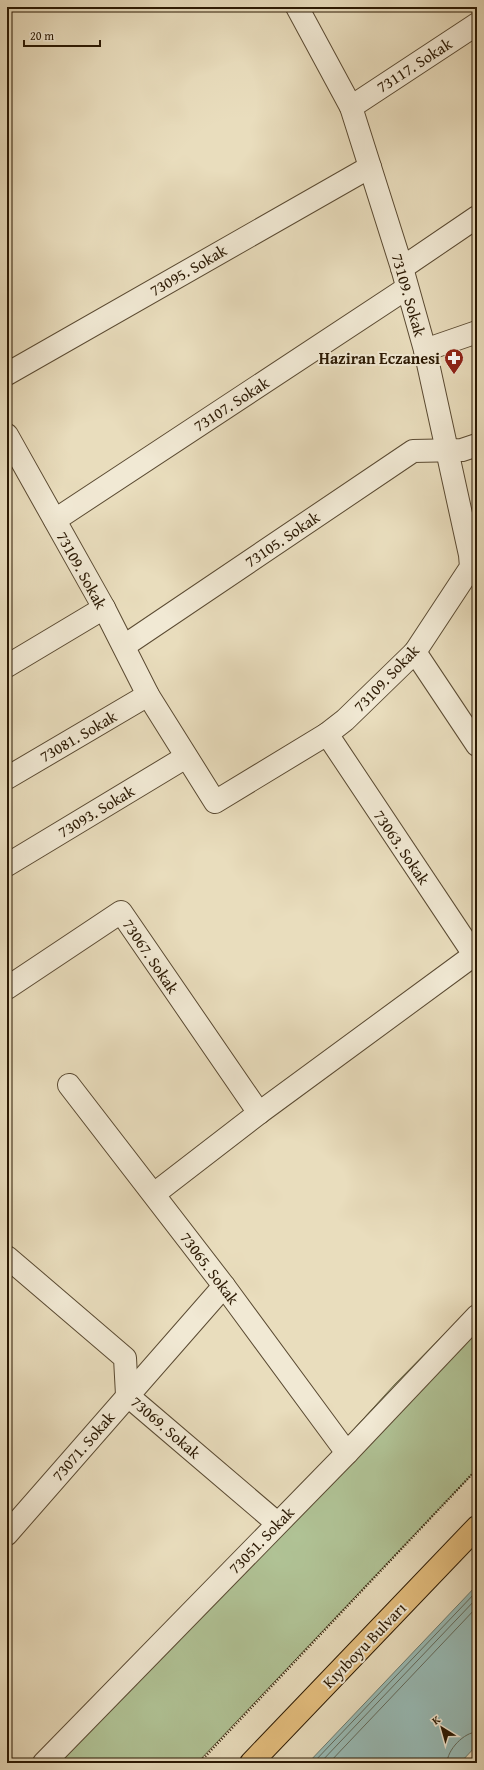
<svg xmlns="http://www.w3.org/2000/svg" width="484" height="1770" font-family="'Gentium Book Plus',serif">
<rect width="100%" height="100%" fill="#e9ddbd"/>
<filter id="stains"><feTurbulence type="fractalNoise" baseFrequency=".005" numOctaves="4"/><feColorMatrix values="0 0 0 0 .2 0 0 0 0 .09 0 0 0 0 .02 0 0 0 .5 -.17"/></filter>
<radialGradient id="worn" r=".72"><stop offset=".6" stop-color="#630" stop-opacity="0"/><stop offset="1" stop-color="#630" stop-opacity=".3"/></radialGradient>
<path fill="#b0c295" stroke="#6e6e4c" d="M 477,1301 L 477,1469 L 197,1763 L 50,1763 L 395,1384 Z"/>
<path fill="#98bbb6" stroke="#6c7a6e" d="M 477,1585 L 477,1745 L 460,1763 L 308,1763 Z"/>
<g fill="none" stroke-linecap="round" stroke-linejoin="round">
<g stroke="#626a5c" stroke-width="1">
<path d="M 313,1763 L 477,1591"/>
<path d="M 320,1763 L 477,1598"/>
<path d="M 329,1763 L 477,1607"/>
<path d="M 447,1763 C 447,1750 464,1732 477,1732"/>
</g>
<g stroke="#5a4a32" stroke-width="24">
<g id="street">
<path d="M 351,107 L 477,24"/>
<path d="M 402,268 L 477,217"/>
<path d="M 425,350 L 477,332"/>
<path d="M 7,374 L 370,167"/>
<path d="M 7,435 L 104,608 L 148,695 L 215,802 L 327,734 L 345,720 L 415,652 L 471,567 L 470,555 L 425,350 L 402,268 L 351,107 L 297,7"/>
<path d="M 55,520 L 407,288"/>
<path d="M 124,646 L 413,451 L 462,450 L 477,445"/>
<path d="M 415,652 L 477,745"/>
<path d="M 7,666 L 104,608"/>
<path d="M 327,734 L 477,959"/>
<path d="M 7,778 L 148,695"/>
<path d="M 7,865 L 186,757"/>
<path d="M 7,988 L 121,912 L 259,1113"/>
<path d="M 69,1085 L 224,1286 L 347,1453"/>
<path d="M 154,1194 L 259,1113 L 474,955"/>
<path d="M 7,1257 L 125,1358 L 127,1395 L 277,1523"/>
<path d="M 7,1534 L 224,1286"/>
<path d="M 44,1763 L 347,1453 L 477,1316"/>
</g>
</g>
<g stroke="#2b1903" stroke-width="24">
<path id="primary" d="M 251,1763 L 477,1527"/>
</g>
<path stroke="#2b1903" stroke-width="2.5" stroke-dasharray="1 2" stroke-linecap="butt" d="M 199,1763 L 477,1469"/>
<use href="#street" stroke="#f1e9d4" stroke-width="22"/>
<use href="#primary" stroke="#e4be7e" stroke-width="22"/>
</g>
<defs>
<g id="pharmacy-pin" transform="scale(1)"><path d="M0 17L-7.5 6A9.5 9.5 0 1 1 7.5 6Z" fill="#8f2418" stroke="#f1e9d4"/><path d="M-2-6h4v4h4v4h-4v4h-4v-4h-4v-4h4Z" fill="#fff"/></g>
</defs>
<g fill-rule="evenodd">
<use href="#pharmacy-pin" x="454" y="358"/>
</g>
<g text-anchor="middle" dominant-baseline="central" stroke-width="4" stroke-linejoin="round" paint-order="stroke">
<g font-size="16" fill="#2b1903" stroke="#f1e9d4">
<text transform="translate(414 65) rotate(-33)">73117. Sokak</text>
<text transform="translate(188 270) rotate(-30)">73095. Sokak</text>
<text transform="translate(409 295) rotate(74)">73109. Sokak</text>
<text transform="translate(231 404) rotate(-33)">73107. Sokak</text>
<text transform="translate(282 539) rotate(-34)">73105. Sokak</text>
<text transform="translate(82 570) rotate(61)">73109. Sokak</text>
<text transform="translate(386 678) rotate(-46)">73109. Sokak</text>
<text transform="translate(78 736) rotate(-30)">73081. Sokak</text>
<text transform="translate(96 811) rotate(-31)">73093. Sokak</text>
<text transform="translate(402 847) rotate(56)">73063. Sokak</text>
<text transform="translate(151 956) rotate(56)">73067. Sokak</text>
<text transform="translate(210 1268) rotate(53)">73065. Sokak</text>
<text transform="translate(166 1427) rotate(41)">73069. Sokak</text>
<text transform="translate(83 1446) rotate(-49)">73071. Sokak</text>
<text transform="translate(261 1540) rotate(-46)">73051. Sokak</text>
<text transform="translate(364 1645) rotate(-46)">Kıyıboyu Bulvarı</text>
</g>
<g font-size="16" font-weight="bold" fill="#2b1903" stroke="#f1e9d4" text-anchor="end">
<text x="440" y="358">Haziran Eczanesi</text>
</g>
</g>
<rect width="484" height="1770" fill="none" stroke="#e9ddbd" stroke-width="24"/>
<rect x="8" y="8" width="468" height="1754" fill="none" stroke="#2b1903" stroke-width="2"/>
<rect x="12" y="12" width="460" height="1746" fill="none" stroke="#2b1903"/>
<g transform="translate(442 1728) rotate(323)" stroke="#f1e9d4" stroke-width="3" paint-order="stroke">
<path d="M0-3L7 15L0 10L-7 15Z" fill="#2b1903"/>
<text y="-6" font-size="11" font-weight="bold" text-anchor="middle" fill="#2b1903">K</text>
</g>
<path d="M24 40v6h76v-6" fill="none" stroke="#2b1903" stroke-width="2"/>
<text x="30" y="40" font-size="12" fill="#2b1903" stroke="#f1e9d4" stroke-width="3" paint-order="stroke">20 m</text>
<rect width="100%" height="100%" filter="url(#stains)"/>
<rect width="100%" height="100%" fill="url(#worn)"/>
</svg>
